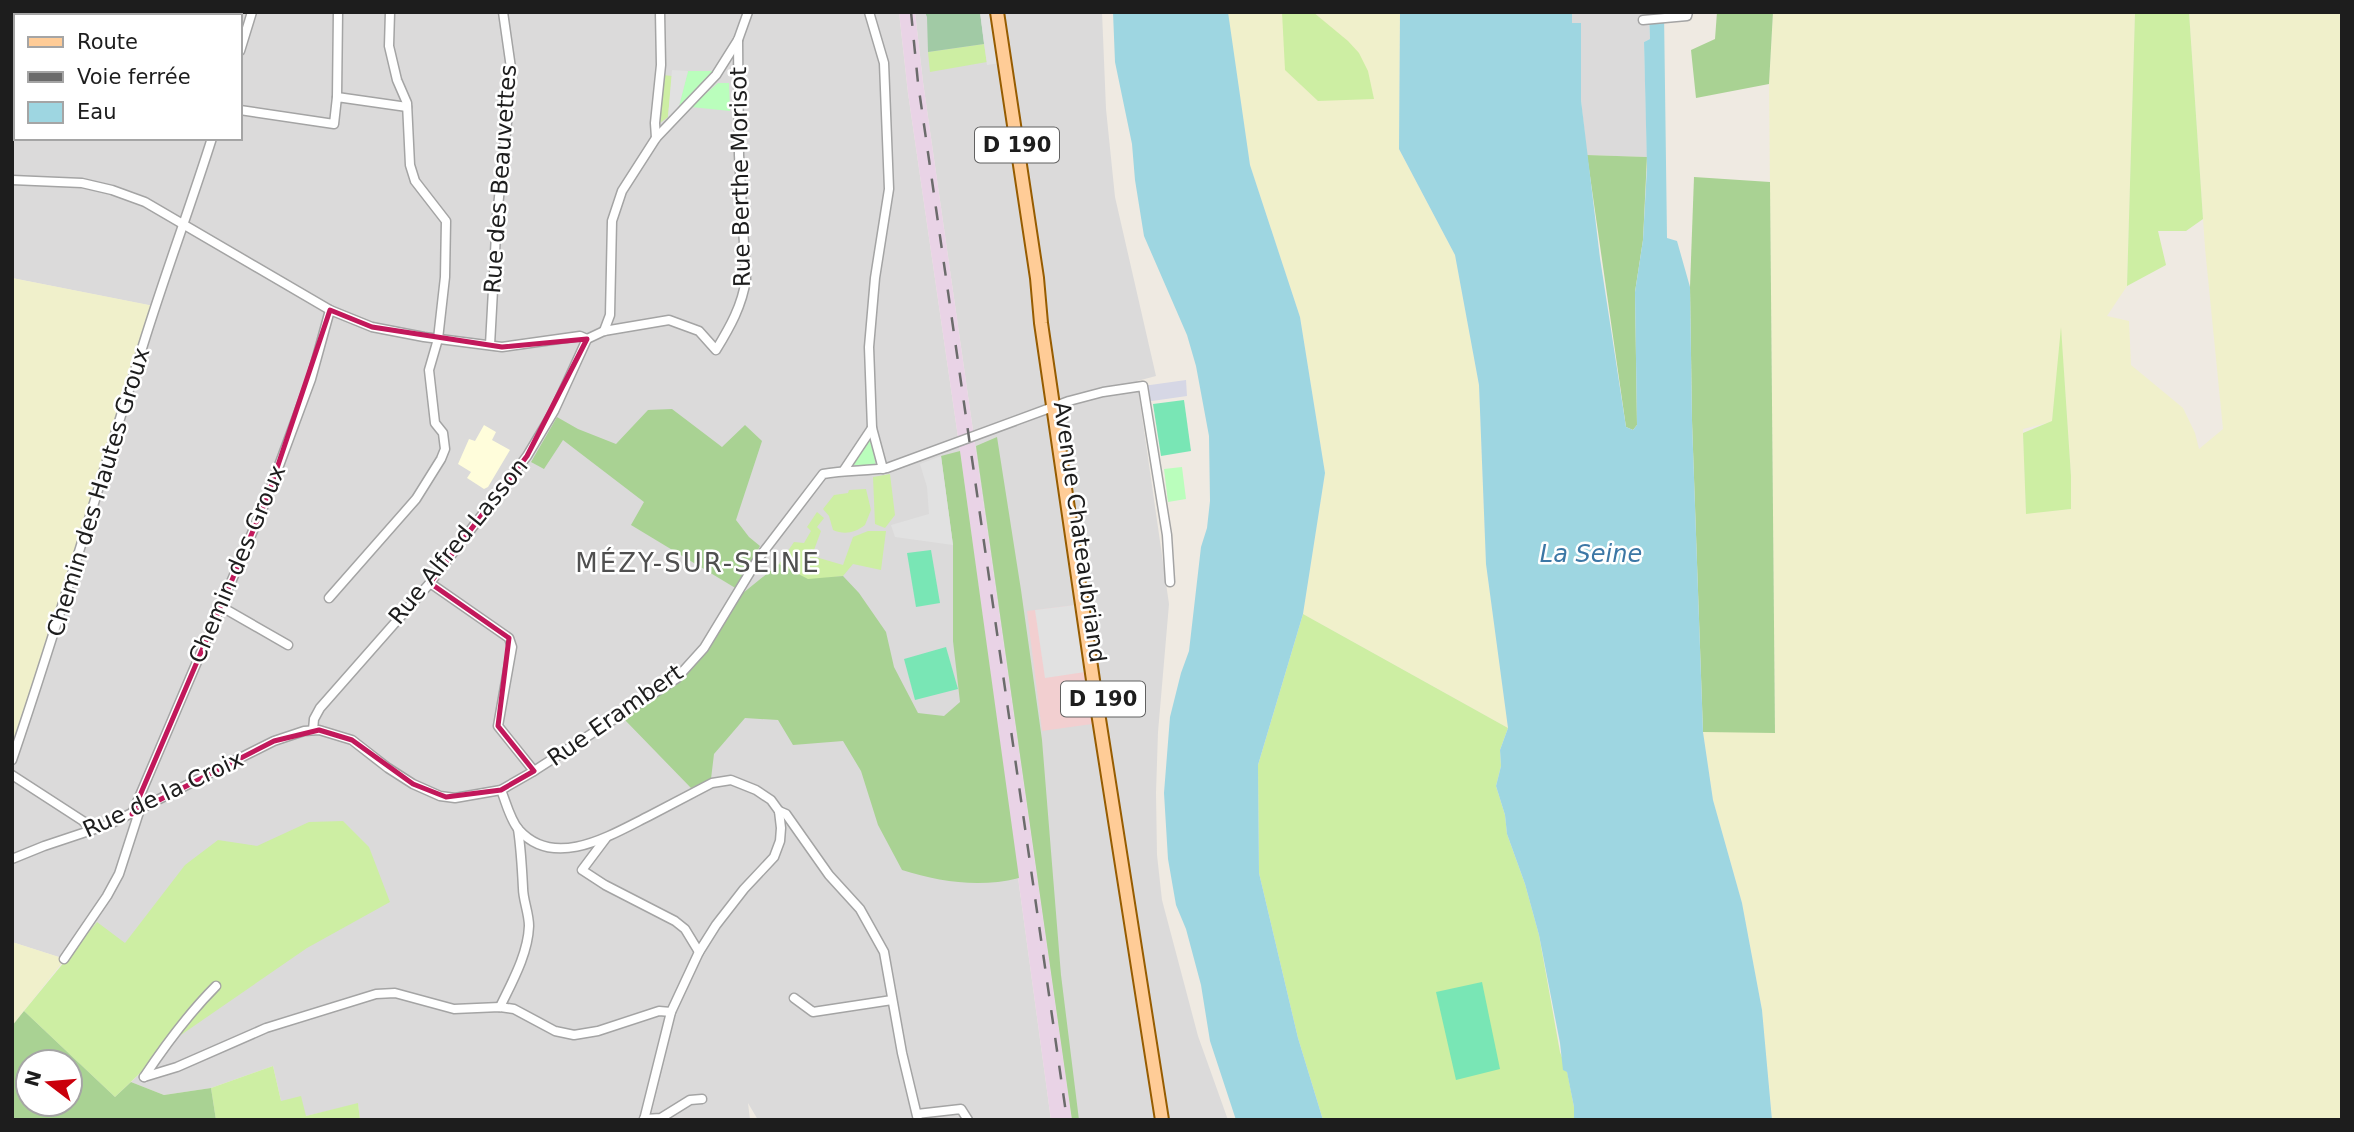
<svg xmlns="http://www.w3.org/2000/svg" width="2354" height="1132" font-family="'DejaVu Sans',sans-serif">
<rect width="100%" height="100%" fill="#efeae2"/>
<g fill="#dbdada">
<path d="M 100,12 L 899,12 L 908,93 L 960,451 L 1051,1120 L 758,1120 L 748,1103 L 750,1120 L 360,1120 L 358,1104 L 306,1116 L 281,1101 L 273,1066 L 211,1088 L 164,1095 L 131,1082 L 178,1037 L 65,959 L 12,942 L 12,752 L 153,306 L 12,278 L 12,43 L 16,43 L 16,138 L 240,138 L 240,16 L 100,16 Z"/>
<path d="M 915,12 L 1102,12 L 1106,109 L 1115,197 L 1156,376 L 1137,381 L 1169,604 L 1158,732 L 1156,793 L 1157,855 L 1162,900 L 1198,1036 L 1228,1120 L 1072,1120 L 923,82 Z"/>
<path d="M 1572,12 L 1642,12 L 1649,15 L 1650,39 L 1644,42 L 1647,157 L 1587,155 L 1581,100 L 1580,23 L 1572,23 Z"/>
</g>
<path fill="#f2cfd0" d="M 1075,605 L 1092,724 L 1042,731 L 1027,611 Z"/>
<path fill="#e9d3e6" d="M 899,12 L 915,12 L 923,82 L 1072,1120 L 1051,1120 L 960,451 L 908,93 Z"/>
<path fill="#fffddb" d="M 484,425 L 496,432 L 492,440 L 510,450 L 488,487 L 484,489 L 467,478 L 471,472 L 458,464 L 469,439 L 475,441 Z"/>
<g fill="#f0f0cb" fill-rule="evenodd">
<path d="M 12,12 L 100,12 L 100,16 L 16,16 L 16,43 L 12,43 Z"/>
<path d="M 1233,12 L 1400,12 L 1399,149 L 1455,255 L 1479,385 L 1486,564 L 1508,728 L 1303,614 L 1325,473 L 1300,317 L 1250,165 L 1228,14 Z"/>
<path d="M 1773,12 L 2135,12 L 2127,286 L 2107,316 L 2129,321 L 2131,365 L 2183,408 L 2195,433 L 2199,449 L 2223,429 L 2205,248 L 2189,12 L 2342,12 L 2342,1120 L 1772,1120 L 1762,1010 L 1742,903 L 1713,800 L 1703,732 L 1775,732 L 1769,84 ZM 2061,333 L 2071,476 L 2071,509 L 2026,513 L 2023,429 L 2052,422 Z"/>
<path d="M 12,278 L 154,306 L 12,752 Z"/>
<path d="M 12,942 L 65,959 L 12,1026 Z"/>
</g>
<g fill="#cdeea3">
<path d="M 1282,12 L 1313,12 L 1348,41 L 1359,53 L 1368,71 L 1374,99 L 1318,101 L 1285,70 Z"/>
<path d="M 2135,12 L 2189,12 L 2203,219 L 2186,231 L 2158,231 L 2166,265 L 2127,286 Z"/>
<path d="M 984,44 L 987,62 L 930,72 L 928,52 Z"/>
<path d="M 663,75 L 672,76 L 668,117 L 660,123 Z"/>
<path d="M 2061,327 L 2071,476 L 2071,509 L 2026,514 L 2023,433 L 2052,421 Z"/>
<path d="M 890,474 L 895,515 L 885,528 L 875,524 L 873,477 Z"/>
<path d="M 866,489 L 871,510 L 865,525 C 855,533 844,535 833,530 L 829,516 L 823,509 L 834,495 L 848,493 L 849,490 Z"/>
<path d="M 817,512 L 824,518 L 817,527 L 821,531 L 814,550 L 811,549 L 809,555 L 843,565 L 853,537 L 868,531 L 886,531 L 881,570 L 853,564 L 843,576 L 808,580 L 779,564 L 794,542 L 804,543 L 811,531 L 807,527 Z"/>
<path d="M 1303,614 L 1508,728 L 1500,750 L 1501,766 L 1496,786 L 1505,815 L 1507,834 L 1525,884 L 1539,935 L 1560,1052 L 1567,1071 L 1574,1107 L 1574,1120 L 1323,1120 L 1298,1038 L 1259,873 L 1258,765 Z"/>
<path d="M 343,821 L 369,847 L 390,902 L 307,948 L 178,1037 L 115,1097 L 24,1011 L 97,922 L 125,943 L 185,865 L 218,840 L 257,846 L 309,822 Z"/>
<path d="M 273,1066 L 281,1101 L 301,1096 L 306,1116 L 358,1103 L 360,1120 L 216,1120 L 211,1088 Z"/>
</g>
<g fill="#a9d293" fill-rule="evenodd">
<path d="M 1717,12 L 1773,12 L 1769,84 L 1696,98 L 1691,50 L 1715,39 Z"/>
<path d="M 1587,155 L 1647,157 L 1643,240 L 1635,292 L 1637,425 L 1633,430 L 1626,427 Z"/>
<path d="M 1694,177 L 1770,182 L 1775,733 L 1703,732 L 1692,421 L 1690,287 Z"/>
<path d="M 672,409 L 722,447 L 745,425 L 762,441 L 736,520 L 749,537 L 760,546 L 737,589 L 631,525 L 644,502 L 563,440 L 544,469 L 531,462 L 557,417 L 578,429 L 616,444 L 648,410 Z"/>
<path d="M 997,437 L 1021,590 L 1042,740 L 1061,975 L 1079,1120 L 1072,1120 L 976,446 Z"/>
<path d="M 960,451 L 1019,878 C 980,888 940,882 902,870 L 878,825 L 861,771 L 843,741 L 793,745 L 778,720 L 745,718 L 714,754 L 711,779 L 691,788 L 624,719 L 679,680 L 743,593 L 779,564 L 808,579 L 843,576 L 859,593 L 886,632 L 894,667 L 918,713 L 944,716 L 960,702 L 953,641 L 953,545 L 941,456 Z"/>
<path d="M 24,1011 L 115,1097 L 131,1082 L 164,1095 L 211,1088 L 216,1120 L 12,1120 L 12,1026 ZM 28,1062 L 70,1062 L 70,1104 L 28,1104 Z"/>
</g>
<path fill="#a1caa5" d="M 925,12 L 980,12 L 984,44 L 928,52 L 927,17 Z"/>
<g fill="#bafebc">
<path d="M 688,71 L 713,71 L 679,106 Z"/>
<path d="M 718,83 L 729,83 L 730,111 L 691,107 Z"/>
<path d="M 871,438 L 876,467 L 853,465 L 867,439 Z"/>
<path d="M 1182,467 L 1186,499 L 1168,502 L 1164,469 Z"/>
</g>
<g fill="#79e6b5">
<path d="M 1184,400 L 1191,451 L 1161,456 L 1153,404 Z"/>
<path d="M 931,550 L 940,603 L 916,607 L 907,553 Z"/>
<path d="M 946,647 L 958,689 L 915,700 L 904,659 Z"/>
<path d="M 1482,982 L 1500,1069 L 1456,1080 L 1436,992 Z"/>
</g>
<g fill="#e1e1e1">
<path d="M 980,12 L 992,12 L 1000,63 L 987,65 Z"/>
<path d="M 672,70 L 688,71 L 679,106 L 668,117 Z"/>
<path d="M 941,456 L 953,545 L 895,537 L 891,525 L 929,514 L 927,487 L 920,464 Z"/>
<path d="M 1075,605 L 1085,672 L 1045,678 L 1035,610 Z"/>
</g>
<path fill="#d6d7e5" d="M 1186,380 L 1187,396 L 1145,402 L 1143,386 Z"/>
<g fill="#9ed6e1">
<path d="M 1113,12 L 1228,12 L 1250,165 L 1300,317 L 1325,473 L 1303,614 L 1258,765 L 1259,873 L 1298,1038 L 1323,1120 L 1236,1120 L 1210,1041 L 1201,985 L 1186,929 L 1176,905 L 1168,859 L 1164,793 L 1170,717 L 1181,673 L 1189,651 L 1201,547 L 1207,528 L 1210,501 L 1209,436 L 1196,366 L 1187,335 L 1144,236 L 1135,180 L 1132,144 L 1115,62 Z"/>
<path d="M 1400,12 L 1572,12 L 1572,23 L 1581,23 L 1581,100 L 1600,258 L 1626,427 L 1633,430 L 1637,425 L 1635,292 L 1643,240 L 1647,167 L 1644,42 L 1650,39 L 1649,15 L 1642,12 L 1664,12 L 1667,238 L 1677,241 L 1690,287 L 1692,421 L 1703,732 L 1713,800 L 1742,903 L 1762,1010 L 1772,1120 L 1574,1120 L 1574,1107 L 1567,1072 L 1563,1070 L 1560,1043 L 1539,935 L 1525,884 L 1507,834 L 1505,815 L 1496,786 L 1501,766 L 1500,750 L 1508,728 L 1486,564 L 1479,385 L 1455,255 L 1399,149 Z"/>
</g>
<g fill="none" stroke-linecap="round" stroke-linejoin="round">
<g stroke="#a4a4a4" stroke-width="11">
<g id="street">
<path d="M 869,12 L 884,63 L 889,189 L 875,278 L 869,347 L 872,428 L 883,469"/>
<path d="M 1643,20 L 1687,16 L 1688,12"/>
<path d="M 240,51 L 252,12"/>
<path d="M 337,97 L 338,12"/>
<path d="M 240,110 L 334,124 L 337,97 L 407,107"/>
<path d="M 656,138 L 655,123 L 661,65 L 660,12"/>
<path d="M 12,180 L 82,183 L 112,190 L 145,202 L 330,310 L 372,327 L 424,337 L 502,347 L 580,336 L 587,339"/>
<path d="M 604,331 L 610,315 L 612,221 L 622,191 L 656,138 L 716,75 L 738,40 L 748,12"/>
<path d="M 587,339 L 604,331 L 669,320 L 699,331 L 716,350 C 730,327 742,306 746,279 L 739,155 L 738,40"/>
<path d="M 490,345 L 497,216 L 512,75 L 503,12"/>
<path d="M 844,470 L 872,428"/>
<path d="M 430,583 L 509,638 L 512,647 L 498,726 L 534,771"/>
<path d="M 329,598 L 416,499 L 441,459 L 445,449 L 443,433 L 435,423 L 429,370 L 438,339 L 445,277 L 446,221 L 415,181 L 410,165 L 407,103 L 397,80 L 389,46 L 390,12"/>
<path d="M 220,606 L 288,645"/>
<path d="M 313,730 L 314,719 L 320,708 L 430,583 L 527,456 L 554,411 L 587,339"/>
<path d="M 12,760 C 58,626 97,490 140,355 C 162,282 189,211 212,138"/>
<path d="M 12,775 L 83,821 L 91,829"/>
<path d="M 501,790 C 506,802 510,820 519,830 C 555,870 611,835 649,816 C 670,805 691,794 712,783 L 731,780 L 756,790 L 771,800 L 779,811 L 781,828 L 780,841 L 774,857 L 744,889 L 716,925 L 699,952 L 671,1012 L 644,1120"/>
<path d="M 779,811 L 786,814 L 829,875 L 860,909 L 884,952 L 902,1053 L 918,1120"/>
<path d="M 132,814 L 267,498 L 311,379 L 330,310"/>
<path d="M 606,838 L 582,870 L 605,885 L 675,921 L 685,929 L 699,952"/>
<path d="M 12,859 L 44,846 L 110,824 L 250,753 L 274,741 L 304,731 L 319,730 L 352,740 L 388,768 L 413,784 L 440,796 L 455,798 L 501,790 L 534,771 L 676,679 L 704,648 L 758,559 L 823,474 C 845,470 865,471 887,468 L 1069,401 L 1103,392 L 1143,386 L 1167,535 L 1170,582"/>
<path d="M 64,959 L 107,896 L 119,874 L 140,809"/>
<path d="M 794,998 L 813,1012 L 892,1000"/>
<path d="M 500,1007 C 512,982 528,954 529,926 C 529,913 523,900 523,888 C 522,868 521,849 518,829"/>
<path d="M 144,1077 L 177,1067 L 266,1028 L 376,994 L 395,993 L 454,1009 L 500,1007 L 514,1009 L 555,1031 L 574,1035 L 598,1031 L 659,1011 L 671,1012"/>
<path d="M 144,1077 C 166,1044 188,1014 216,986"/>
<path d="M 917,1114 L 961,1109 L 968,1120"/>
<path d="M 644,1119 L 661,1118 L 690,1100 L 702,1099"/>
</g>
</g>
<g stroke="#965c00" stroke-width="16">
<path id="primary" d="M 997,12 L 1037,278 L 1041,323 L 1094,687 L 1162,1120"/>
</g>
<use href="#street" stroke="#fff" stroke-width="8"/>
<use href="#primary" stroke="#ffcc97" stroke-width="12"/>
<path stroke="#6b6b6b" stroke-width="2.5" stroke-dasharray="14 14" stroke-linecap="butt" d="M 911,12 L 918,83 L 1067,1120"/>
</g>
<path fill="none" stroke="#c2185b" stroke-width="5" stroke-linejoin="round" d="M 330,310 L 372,327 L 502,347 L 587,339 L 527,456 L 430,583 L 509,638 L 498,726 L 534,771 L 501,790 L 446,797 L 413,784 L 352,740 L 319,730 L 274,741 L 132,814 L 267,498 Z"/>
<g text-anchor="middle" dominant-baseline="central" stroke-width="5" stroke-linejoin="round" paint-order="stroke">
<g fill="#fff" stroke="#616161" stroke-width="2">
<rect x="975" y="127.5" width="84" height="35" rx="5"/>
<rect x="1061" y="681.5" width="84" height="35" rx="5"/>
</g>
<g font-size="21" font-weight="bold" fill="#1d1d1d">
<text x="1017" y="145">D 190</text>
<text x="1103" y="699">D 190</text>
</g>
<g font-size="23" fill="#1d1d1d" stroke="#fff">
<text transform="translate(740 177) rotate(-91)">Rue Berthe Morisot</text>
<text transform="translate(500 179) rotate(-86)">Rue des Beauvettes</text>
<text transform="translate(98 492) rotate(-73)">Chemin des Hautes Groux</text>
<text transform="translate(1080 532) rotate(82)">Avenue Chateaubriand</text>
<text transform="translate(458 541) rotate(-51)">Rue Alfred Lasson</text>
<text transform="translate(237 564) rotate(-67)">Chemin des Groux</text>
<text transform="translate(615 715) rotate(-35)">Rue Erambert</text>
<text transform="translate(163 794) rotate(-25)">Rue de la Croix</text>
</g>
<g font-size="24" font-style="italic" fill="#3c77a5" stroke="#fff">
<text x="1591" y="554">La Seine</text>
</g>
<g font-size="26" letter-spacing="2" fill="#505050" stroke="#fff">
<text x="698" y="563">MÉZY-SUR-SEINE</text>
</g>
</g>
<rect width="2354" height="1132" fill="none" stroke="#1d1d1d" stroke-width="28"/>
<rect x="14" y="14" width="228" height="126" fill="#ffffff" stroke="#a5a5a5" stroke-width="2"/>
<rect x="28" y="37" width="35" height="10" fill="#ffcc97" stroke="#a5a5a5" stroke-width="2"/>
<text x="77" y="49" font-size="21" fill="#1d1d1d">Route</text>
<rect x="28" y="72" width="35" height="10" fill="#6b6b6b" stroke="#a5a5a5" stroke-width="2"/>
<text x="77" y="84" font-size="21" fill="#1d1d1d">Voie ferrée</text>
<rect x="28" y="102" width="35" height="21" fill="#9ed6e1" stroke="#a5a5a5" stroke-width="2"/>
<text x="77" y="119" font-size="21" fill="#1d1d1d">Eau</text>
<g transform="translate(49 1083) rotate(286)"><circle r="33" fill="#ffffff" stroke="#a5a5a5" stroke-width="2"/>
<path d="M0-5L12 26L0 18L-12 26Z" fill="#ca000c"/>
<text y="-10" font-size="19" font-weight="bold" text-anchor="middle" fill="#1d1d1d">N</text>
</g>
</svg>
